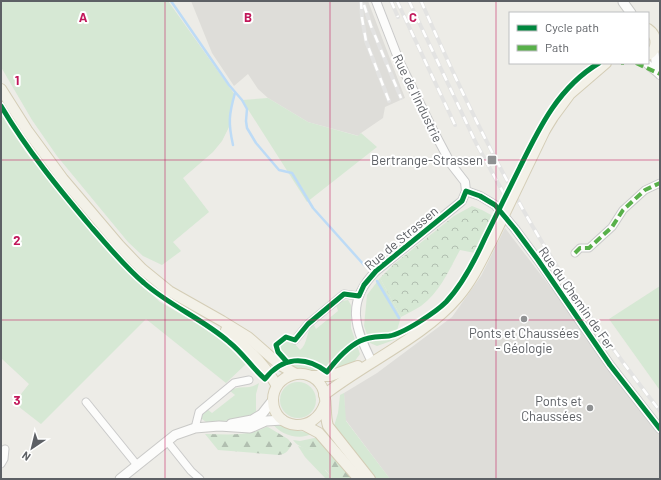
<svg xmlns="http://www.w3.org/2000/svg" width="661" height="480" font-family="Barlow,sans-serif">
<defs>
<pattern id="forest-firs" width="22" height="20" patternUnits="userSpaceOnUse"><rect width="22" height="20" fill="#d6e8d4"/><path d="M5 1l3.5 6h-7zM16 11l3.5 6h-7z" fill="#b1bfb0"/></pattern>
<pattern id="park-crowns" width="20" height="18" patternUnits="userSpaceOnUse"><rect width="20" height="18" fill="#d6e8d4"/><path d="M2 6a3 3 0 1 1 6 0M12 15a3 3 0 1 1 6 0" fill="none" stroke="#b1bfb0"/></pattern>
</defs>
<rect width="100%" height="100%" fill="#edece7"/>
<g fill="#deddd9">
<path d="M 191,1 L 368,1 L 405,98 L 385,107 L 383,118 L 361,133 L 359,136 L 308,122 L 268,98 L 258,89 L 248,74 L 234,86 L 212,53 Z"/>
<path d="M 505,228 L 660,430 L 660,479 L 390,479 L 345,419 L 344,393 L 377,373 L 452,317 L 481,276 Z"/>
</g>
<g fill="#d6e8d4">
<path d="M 1,1 L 168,1 L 235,95 L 229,119 L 229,127 L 222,141 L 213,152 L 183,178 L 209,212 L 173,242 L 181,251 L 162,265 L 143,256 L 128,242 L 57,156 L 32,120 L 1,67 Z"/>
<path d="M 268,98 L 308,122 L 358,136 L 361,133 L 377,147 L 307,202 L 242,100 Z"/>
<path d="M 1,112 L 25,151 L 89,229 L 126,270 L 160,302 L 200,325 L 227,345 L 246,364 L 226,383 L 146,319 L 41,424 L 14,403 L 29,384 L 1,358 Z"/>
<path d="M 380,278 L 401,317 L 394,340 L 377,346 L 370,343 L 364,326 L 367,295 Z"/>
<path d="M 660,286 L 660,389 L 659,389 L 609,319 Z"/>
<path d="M 348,300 L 351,305 L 351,328 L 360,354 L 354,362 L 329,375 L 321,374 L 311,371 L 297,369 L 287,362 L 278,352 L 276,345 L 282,339 L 289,337 L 300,350 C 308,344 306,331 313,323 L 316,329 L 338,311 L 336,305 L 342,301 Z"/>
<circle cx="298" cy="400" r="18"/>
<path d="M 259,383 L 256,394 L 256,412 C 247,421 219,421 206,422 L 202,419 L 201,414 L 207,409 L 212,413 L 235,395 L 230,391 C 240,384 248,391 259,383 Z"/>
<path d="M 344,393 L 346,421 L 390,479 L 376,479 L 334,426 L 338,413 L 340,395 Z"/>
<path d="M 272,423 C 280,424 286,428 293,430 C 300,431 306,432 313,433 C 300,441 280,435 272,423 Z"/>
<path d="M 324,445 L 340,462 L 325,470 L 333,479 L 326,479 L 305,457 L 298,446 L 312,450 Z"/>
</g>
<g fill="url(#forest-firs)">
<path d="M 266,427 L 268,427 L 288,439 L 292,444 C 289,450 286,454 279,455 L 218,450 L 205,434 C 225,434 247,437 266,427 Z"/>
<path d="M 319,437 L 324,445 L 320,449 C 310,451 300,449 293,440 L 300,441 Z"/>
<path d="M 326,457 L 340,462 L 355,479 L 333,479 L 321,464 Z"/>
</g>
<path fill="url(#park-crowns)" d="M 472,206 L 482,210 L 493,216 L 475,253 L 460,250 C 449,270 440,292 421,306 C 415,310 408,313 401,317 L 380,278 L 394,264 L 454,216 Z"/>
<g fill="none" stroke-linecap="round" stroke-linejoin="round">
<g stroke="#bddbf6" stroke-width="2.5">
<path d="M 171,1 L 229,85 L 242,100 L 247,109 L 246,121 L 247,128 L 256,143 L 279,170 L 292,173 L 313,208 L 364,265"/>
<path d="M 233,145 C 228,123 229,114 235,93"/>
<path d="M 377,281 L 399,318"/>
</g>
<g stroke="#cacaca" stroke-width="9">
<g id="minor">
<path d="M 575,253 L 580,248 L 589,248 L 612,227 L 623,210 L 645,190 L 660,183"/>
<path d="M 295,340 L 308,324 L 344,294 L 359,296"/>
<path d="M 86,402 L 137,465"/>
<path d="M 195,428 L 199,412 L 234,383 L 249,380"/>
<path d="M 167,441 L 191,471 L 200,479"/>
<path d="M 1,464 L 4,459 L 5,449"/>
</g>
</g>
<g stroke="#cacaca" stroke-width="10">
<g id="tertiary">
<path d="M 654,49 L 656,65 L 660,75"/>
<path d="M 646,63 L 659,74"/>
<path d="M 466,191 L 480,196 L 495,205 L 515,229 L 538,260 L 610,365 L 660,429"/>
<path d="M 372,362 C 355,328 345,302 376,271 L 462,201 L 466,191 L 465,182 L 451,164 L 433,130 L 400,63 L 376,1"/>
</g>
</g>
<g stroke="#c9c9c7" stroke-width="11">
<g id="secondary">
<path d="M 623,2 L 631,13"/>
<path d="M 231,424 L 252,420 L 262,414 L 273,400"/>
<path d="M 120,479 L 175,435 L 195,428 L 219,426 L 250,428 L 266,421 L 283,420"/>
</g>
</g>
<g stroke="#d4cdb6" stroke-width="12">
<g id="primary">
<path d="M 648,29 C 658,36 658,49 648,55"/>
<path d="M 1,89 L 27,130 L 63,179 L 119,245 L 142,269 L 169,291 L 222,321 L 248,337 L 280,365 L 296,374"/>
<path d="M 545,130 L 553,117 L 570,94 L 606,63"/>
<path d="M 226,330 C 246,346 264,363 277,386"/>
<path d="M 311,376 L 330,376 L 358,366"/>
<path d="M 324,395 C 366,362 424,337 458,297 C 472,281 481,261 491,242"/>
<path d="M 325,403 C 315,435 274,430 273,401 C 272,374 309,363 322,387 C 328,399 324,414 328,426 L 370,479"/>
<path d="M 304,425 L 319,433 L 359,479"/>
</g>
</g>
<use href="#minor" stroke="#fcfcfb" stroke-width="7"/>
<use href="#tertiary" stroke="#fcfcfb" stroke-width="8"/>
<use href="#secondary" stroke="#fcfcfb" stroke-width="9"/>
<use href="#primary" stroke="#f3f1e8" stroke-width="10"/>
<g stroke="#e3e3e2" stroke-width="4">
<g id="rail">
<path d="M 361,1 L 362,18 L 366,41 L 389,101"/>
<path d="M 391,1 L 398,17"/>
<path d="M 397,1 L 455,125"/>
<path d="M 409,1 L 476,143 L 504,194"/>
<path d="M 421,1 C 450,67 480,132 515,195 C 556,271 607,343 660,411"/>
<path d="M 364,5 L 371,26 L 401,98"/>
</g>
</g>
<use href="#rail" stroke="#fff" stroke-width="2.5" stroke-dasharray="8" stroke-linecap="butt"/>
<g stroke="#d4cdb6" stroke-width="12" stroke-linecap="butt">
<path id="primary-bridge" d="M 491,242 L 545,130"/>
</g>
<use href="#primary-bridge" stroke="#f3f1e8" stroke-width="10"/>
<g stroke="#58b04a" stroke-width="4" stroke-dasharray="8 4" stroke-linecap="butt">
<path d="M 621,63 L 624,63"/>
<path d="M 636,63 L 660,74"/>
<path d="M 575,253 L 580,248 L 589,248 L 612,227 L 623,210 L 645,190 L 660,183"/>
</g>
<g stroke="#fff" stroke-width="8">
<g id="cycleway">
<path d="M 1,106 C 27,150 59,189 92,228 C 109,247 125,267 144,283 C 170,306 203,319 229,342 C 243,353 252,368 265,379 C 282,357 305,355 327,372 C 336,360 346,348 360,341 C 370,336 378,337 389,336 C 403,334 436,312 446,302 C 463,284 475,260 485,238 C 497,214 508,191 520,167 C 540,126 559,87 599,63"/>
<path d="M 287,362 L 278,352 L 276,345 L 286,337 L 295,340 L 308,324 L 344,294 L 359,296 L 364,285 L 376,271 L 462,201 L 466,191 L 480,196 L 495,205 L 515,229 L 538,260 L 610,365 L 660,429"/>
</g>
</g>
<use href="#cycleway" stroke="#00873e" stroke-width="5"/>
</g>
<path fill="none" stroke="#c2185b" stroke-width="1" stroke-opacity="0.55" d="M 165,1 L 165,479M 330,1 L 330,479M 496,1 L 496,479M 1,160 L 660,160M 1,320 L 660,320"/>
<g fill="#8f9192" stroke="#fff" stroke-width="1.5">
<rect x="487" y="155" width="10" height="10" rx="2"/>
<circle cx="524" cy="319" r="4"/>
<circle cx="590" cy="408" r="4"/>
</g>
<g text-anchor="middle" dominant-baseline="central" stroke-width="4" stroke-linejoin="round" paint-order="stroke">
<g font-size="13" fill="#5d6065" stroke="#fff">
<text transform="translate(418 98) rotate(64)">Rue de l'Industrie</text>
<text transform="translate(401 238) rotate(-40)">Rue de Strassen</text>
<text transform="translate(577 298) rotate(55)">Rue du Chemin de Fer</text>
</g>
<g font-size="13" fill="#5d6065" stroke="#fff" text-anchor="end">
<text x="483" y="160">Bertrange-Strassen</text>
<text x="524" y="333" text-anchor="middle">Ponts et Chaussées<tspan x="524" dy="15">- Géologie</tspan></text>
<text x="582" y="401">Ponts et<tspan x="582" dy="15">Chaussées</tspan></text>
</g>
</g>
<g font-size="13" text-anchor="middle" font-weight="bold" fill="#c2185b" stroke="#fff" stroke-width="4" stroke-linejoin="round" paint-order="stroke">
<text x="83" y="22">A</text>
<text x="248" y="22">B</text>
<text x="413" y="22">C</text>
<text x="17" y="85">1</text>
<text x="17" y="245">2</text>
<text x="17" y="405">3</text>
</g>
<rect width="661" height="480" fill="none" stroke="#5d6065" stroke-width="4"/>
<rect x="509" y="12" width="140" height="52" fill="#ffffff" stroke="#bebfc1"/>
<rect x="517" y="25" width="20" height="6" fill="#00873e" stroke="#bebfc1"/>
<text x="545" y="32" font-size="12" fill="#5d6065">Cycle path</text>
<rect x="517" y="45" width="20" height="6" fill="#58b04a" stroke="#bebfc1"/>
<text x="545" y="52" font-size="12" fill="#5d6065">Path</text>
<g transform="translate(32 448) rotate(215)" stroke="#ffffff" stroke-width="3" paint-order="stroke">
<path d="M0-3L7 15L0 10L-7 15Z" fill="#5d6065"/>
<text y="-6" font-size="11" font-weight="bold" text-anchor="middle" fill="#5d6065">N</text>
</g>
</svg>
